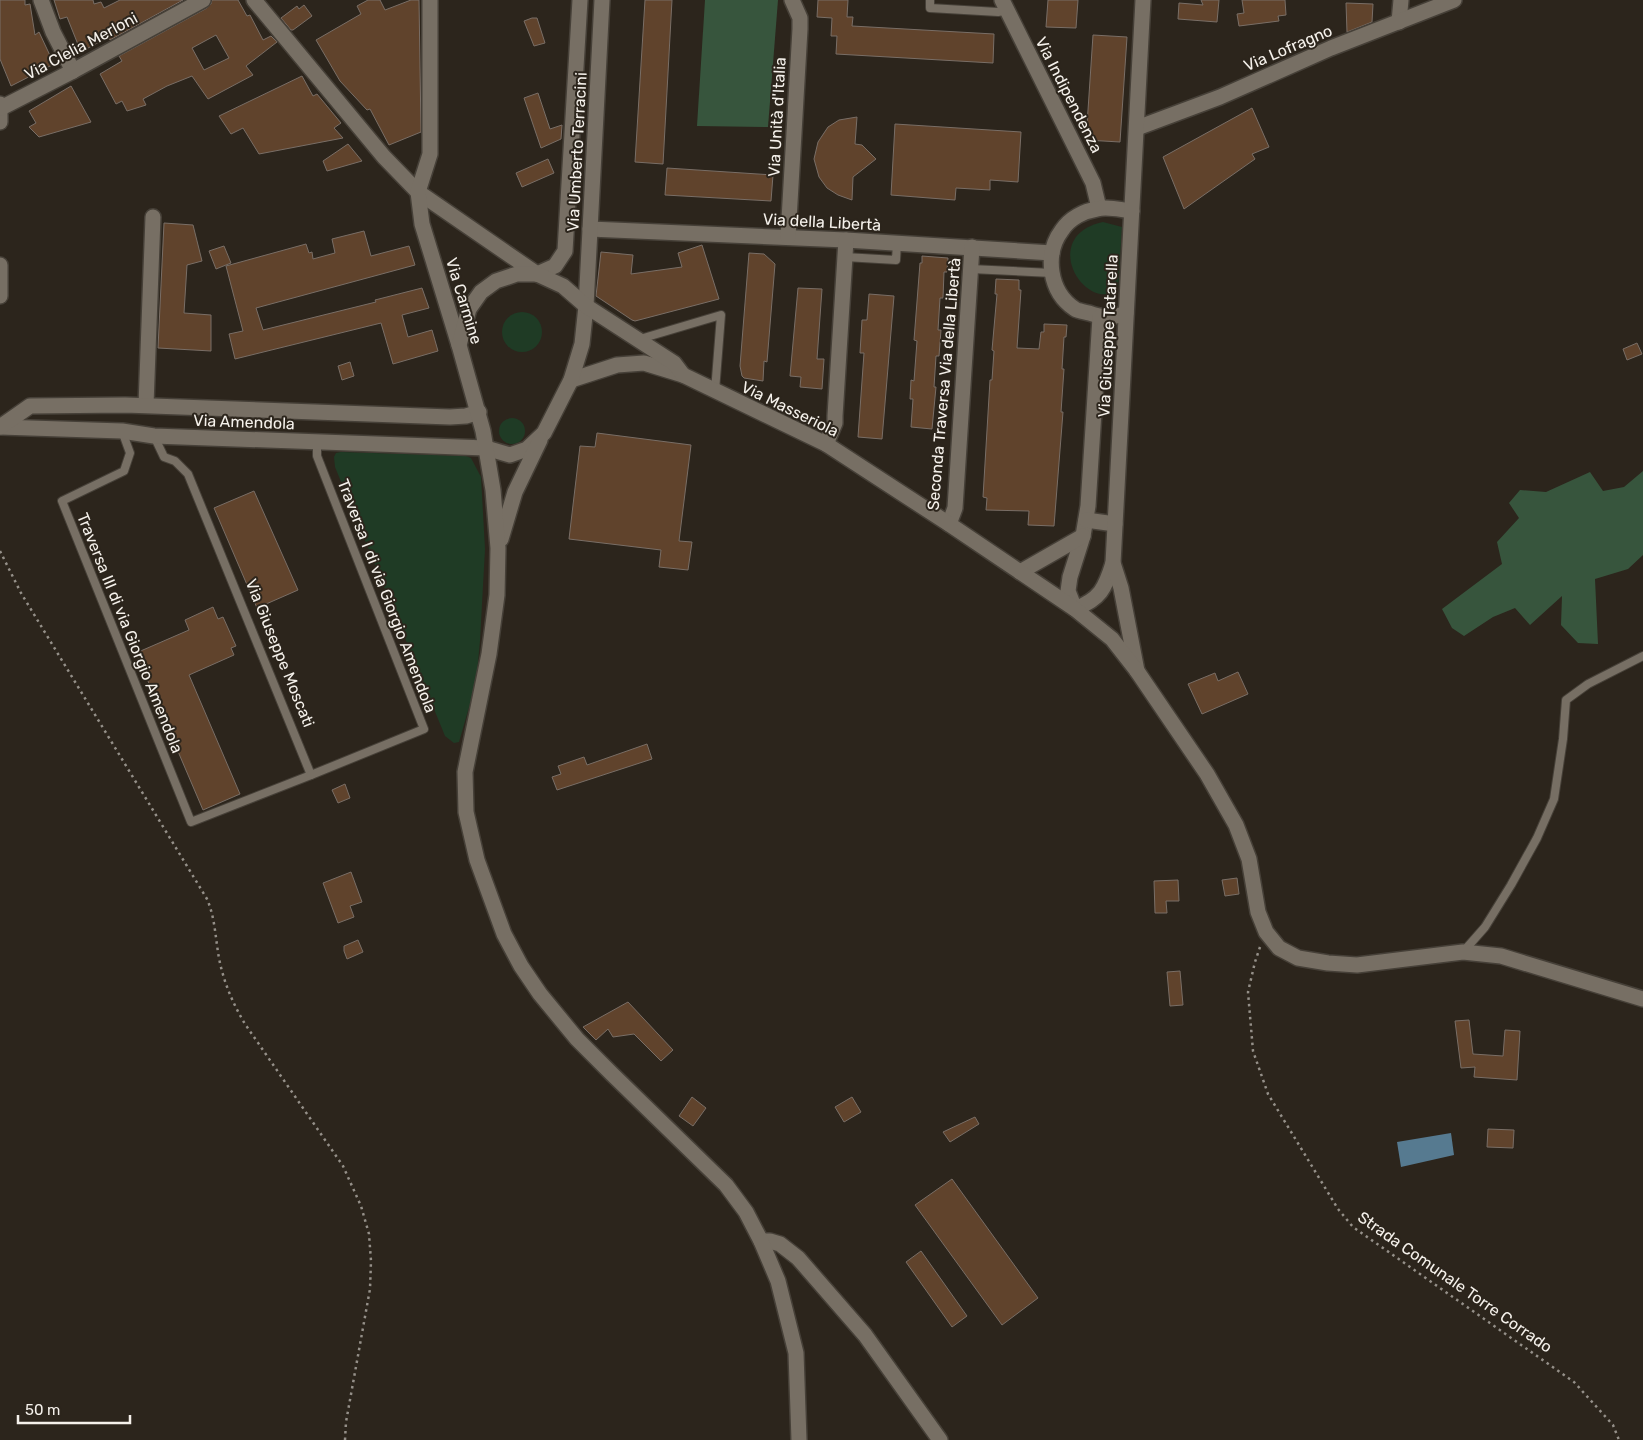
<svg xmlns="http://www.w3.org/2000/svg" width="1643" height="1440" font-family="Rubik,sans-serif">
<rect width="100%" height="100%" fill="#2c251c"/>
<g fill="#1f3b25">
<path d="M 1103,222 L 1122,227 L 1118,290 C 1084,313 1038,236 1103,222 Z"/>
<circle cx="522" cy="332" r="20"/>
<circle cx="512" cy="431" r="13"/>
<path d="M 341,452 L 466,456 L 471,458 L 481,477 L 485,549 L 480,641 L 476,683 L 459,742 L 454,743 L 445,736 L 335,467 L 334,457 L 336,453 Z"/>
</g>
<g fill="#37553d">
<path d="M 705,0 L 778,0 L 768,127 L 697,126 Z"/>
<path d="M 1643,471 L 1643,555 L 1628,569 L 1595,579 L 1598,644 L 1578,643 L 1561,625 L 1562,596 L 1530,625 L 1515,608 L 1493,617 L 1464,636 L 1452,628 L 1442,609 L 1502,564 L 1497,542 L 1519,518 L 1509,503 L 1520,490 L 1546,492 L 1590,472 L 1603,491 L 1624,487 Z"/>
</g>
<path fill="#567a90" d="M 1451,1133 L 1454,1155 L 1401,1167 L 1397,1142 Z"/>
<g fill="#60432c" stroke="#796e66" fill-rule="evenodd">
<path d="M 0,0 L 25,0 L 25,5 L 30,4 L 35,35 L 39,32 L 54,64 L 11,86 L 0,59 Z"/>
<path d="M 54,0 L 93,0 L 94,4 L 101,2 L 104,8 L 120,0 L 183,0 L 110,40 L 108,37 L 81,52 L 67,17 L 60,19 Z"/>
<path d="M 212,0 L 238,0 L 247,16 L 250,15 L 263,40 L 271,36 L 277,42 L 246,66 L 253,75 L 208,99 L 192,76 L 167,86 L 143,99 L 146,105 L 127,111 L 122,101 L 116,104 L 100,74 L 122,61 L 119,56 L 207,8 L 211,4 ZM 216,35 L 229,58 L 204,70 L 192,48 Z"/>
<path d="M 368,0 L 380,0 L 385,10 L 411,0 L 419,0 L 421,132 L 389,145 L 370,109 L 367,110 L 340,81 L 316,40 L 361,14 L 357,6 Z"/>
<path d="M 645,0 L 672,0 L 663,164 L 635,162 Z"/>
<path d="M 818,0 L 848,0 L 847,17 L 853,17 L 852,26 L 994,34 L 993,63 L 836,54 L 837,36 L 831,36 L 832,18 L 817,17 Z"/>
<path d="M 1048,0 L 1078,0 L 1076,28 L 1046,27 Z"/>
<path d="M 1201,0 L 1219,0 L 1217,22 L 1178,19 L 1179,3 L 1203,5 Z"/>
<path d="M 1242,0 L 1285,0 L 1286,15 L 1278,16 L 1279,21 L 1239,26 L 1237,14 L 1244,13 Z"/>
<path d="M 1346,3 L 1373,4 L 1372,22 L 1347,32 Z"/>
<path d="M 304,5 L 312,16 L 293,30 L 291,30 L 281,18 L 297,6 L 299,9 Z"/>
<path d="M 532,18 L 537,18 L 545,43 L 534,46 L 524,21 Z"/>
<path d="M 1093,35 L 1127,37 L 1120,142 L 1086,140 Z"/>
<path d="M 302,76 L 313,96 L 317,94 L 341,123 L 334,128 L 343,138 L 259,154 L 243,128 L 231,134 L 219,116 Z"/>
<path d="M 71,86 L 91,122 L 39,137 L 29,127 L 36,123 L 29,111 Z"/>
<path d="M 538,93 L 550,129 L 562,125 L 561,139 L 541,148 L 524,98 Z"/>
<path d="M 1252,108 L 1269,147 L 1252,154 L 1255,159 L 1184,209 L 1163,157 Z"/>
<path d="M 857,117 L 855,144 L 862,145 L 876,159 L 853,177 L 852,200 L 838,195 L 827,188 L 819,177 L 814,159 L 818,142 L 828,127 L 839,120 Z"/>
<path d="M 895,124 L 1021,132 L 1018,182 L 990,180 L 990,190 L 956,188 L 955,200 L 891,195 Z"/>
<path d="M 348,144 L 362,161 L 327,171 L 323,161 Z"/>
<path d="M 548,159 L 554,173 L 522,187 L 516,173 Z"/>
<path d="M 667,168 L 773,175 L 771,201 L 665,195 Z"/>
<path d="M 164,223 L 193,225 L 202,261 L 187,265 L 184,313 L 211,315 L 211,351 L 158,348 Z"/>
<path d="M 364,231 L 371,256 L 409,246 L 415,265 L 256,308 L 263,330 L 376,302 L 375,300 L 422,288 L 429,308 L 402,315 L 408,337 L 432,330 L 438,351 L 393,364 L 381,323 L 235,359 L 229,334 L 243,331 L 226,266 L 306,244 L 309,253 L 312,252 L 313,259 L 335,253 L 332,239 Z"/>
<path d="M 702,245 L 719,299 L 635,321 L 632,320 L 596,296 L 601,252 L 633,255 L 631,274 L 682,267 L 678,253 Z"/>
<path d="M 224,246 L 231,263 L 216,269 L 209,251 Z"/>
<path d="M 749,253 L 764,254 L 775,264 L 767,362 L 764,361 L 763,381 L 744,378 L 742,376 L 740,366 Z"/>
<path d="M 922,256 L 948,258 L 947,272 L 944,272 L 943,298 L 940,298 L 938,330 L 941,330 L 939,356 L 936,356 L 934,387 L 936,387 L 932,429 L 911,427 L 913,399 L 910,399 L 911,380 L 914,381 L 917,341 L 914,340 L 920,263 L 922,263 Z"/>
<path d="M 996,279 L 1019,280 L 1019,290 L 1021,290 L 1017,348 L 1039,349 L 1041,332 L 1044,332 L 1044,324 L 1067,325 L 1066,337 L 1064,337 L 1062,369 L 1064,369 L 1061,412 L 1063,412 L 1054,526 L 1028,525 L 1029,511 L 986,510 L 987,498 L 983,497 L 990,380 L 992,380 L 994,351 L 992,350 L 997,294 L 995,294 Z"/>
<path d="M 798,288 L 822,289 L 817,359 L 824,359 L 822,389 L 800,387 L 801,377 L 790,376 Z"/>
<path d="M 869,294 L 894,296 L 882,439 L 858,437 L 864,353 L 860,353 L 862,320 L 867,320 Z"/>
<path d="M 1637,343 L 1642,354 L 1627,360 L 1623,349 Z"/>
<path d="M 350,362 L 354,376 L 342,380 L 338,366 Z"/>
<path d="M 597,433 L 691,445 L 679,541 L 692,542 L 688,570 L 659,567 L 661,550 L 569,539 L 580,446 L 595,447 Z"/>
<path d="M 254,491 L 298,590 L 257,608 L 214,508 Z"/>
<path d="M 213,607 L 218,619 L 223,617 L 236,646 L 231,648 L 234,655 L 189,675 L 240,794 L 203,810 L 136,653 L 189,630 L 185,620 Z"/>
<path d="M 1238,672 L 1248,694 L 1202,714 L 1188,684 L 1215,673 L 1218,681 Z"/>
<path d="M 647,744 L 652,759 L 557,790 L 552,777 L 561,774 L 558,766 L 584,757 L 587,765 Z"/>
<path d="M 345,784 L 350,798 L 338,803 L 332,790 Z"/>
<path d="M 351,872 L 362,902 L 350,906 L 354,917 L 338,923 L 323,883 Z"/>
<path d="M 1237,878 L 1239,894 L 1225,896 L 1222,880 Z"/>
<path d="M 1178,880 L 1179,901 L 1166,901 L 1167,913 L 1155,913 L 1154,881 Z"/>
<path d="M 358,940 L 363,952 L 347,959 L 344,951 L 344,946 Z"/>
<path d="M 1180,971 L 1183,1005 L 1170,1006 L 1167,972 Z"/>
<path d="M 628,1002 L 673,1050 L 661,1061 L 634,1034 L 613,1037 L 608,1029 L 596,1040 L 583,1027 Z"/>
<path d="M 1469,1020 L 1473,1054 L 1503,1056 L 1505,1030 L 1520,1031 L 1517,1080 L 1474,1077 L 1475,1067 L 1461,1068 L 1455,1021 Z"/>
<path d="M 692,1097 L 706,1108 L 693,1126 L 679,1116 Z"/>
<path d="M 852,1097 L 861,1112 L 844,1122 L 835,1107 Z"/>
<path d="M 975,1117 L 979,1124 L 950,1142 L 943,1132 Z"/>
<path d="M 1488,1129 L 1514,1130 L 1513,1148 L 1487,1147 Z"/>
<path d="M 952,1179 L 1038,1298 L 1002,1325 L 915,1205 Z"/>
<path d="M 921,1251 L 967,1316 L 952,1327 L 906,1262 Z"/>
</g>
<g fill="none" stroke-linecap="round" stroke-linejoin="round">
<g stroke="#464038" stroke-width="10">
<g id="lane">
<path d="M 930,0 L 930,8 L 998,12 L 1007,10"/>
<path d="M 845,257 L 896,260 L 897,243"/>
<path d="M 971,269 L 1052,273"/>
<path d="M 640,339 L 721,315 L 715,391"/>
<path d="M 122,431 L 130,453 L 124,471 L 62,501 L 191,822 L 311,775 L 188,474 L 175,461 L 164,457 L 154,436"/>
<path d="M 311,775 L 424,729 L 317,456 L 317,442"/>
<path d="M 1463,952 L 1485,927 L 1511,885 L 1537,838 L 1554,799 L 1563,739 L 1566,700 L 1588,684 L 1643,656"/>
</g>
</g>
<g stroke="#464038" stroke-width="18">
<g id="street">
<path d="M 41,0 L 53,32 L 73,71"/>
<path d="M 254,0 L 384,157 L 418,192 L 537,274"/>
<path d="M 430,0 L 430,154 L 418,192 L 422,224 L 459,345"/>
<path d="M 1002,0 L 1093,183 L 1099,208"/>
<path d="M 1399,22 L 1401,0"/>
<path d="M 0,104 L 0,122"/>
<path d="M 1,108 L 73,71 L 203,0"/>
<path d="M 1137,128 L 1220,97 L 1331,48 L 1454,0"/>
<path d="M 590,229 L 846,240 L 1052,253"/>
<path d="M 788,237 L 800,29 L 800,18 L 792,0"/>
<path d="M 0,265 L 0,296"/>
<path d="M 1126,313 C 1113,318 1103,318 1089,313 C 1085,312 1078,311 1075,309 C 1049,292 1044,254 1062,230 C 1070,218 1084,211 1097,209 C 1108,206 1121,210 1132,211"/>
<path d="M 1100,317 L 1088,506 L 1083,536 L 1070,577 L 1068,591 L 1075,609 C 1100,599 1105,589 1113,563"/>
<path d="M 146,405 L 153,217"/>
<path d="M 826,444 L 835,423 L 835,416 L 846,240"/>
<path d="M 1086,520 L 1115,524"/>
<path d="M 949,524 L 955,508 L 972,247"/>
<path d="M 1020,572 L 1083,536"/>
<path d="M 1137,671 L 1121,588 L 1113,563 L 1143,0"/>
</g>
</g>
<g stroke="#464038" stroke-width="18">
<g id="secondary">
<path d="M 537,274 L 555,266 L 565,251 L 580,0"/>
<path d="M 571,380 L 617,365 L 644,363 L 683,375"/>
<path d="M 0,427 L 122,431 L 154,436 L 486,448 L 510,455 L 527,449 L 544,433 L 571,380 L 582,344 L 586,306 L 602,0"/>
<path d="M 0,427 L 30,406 L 125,405 L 450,417 L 466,416 L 479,412"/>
<path d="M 501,539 L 515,492 L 540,440"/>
<path d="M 761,1241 L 770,1241 L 780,1244 L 798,1258 L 865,1335 L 940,1440"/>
<path d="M 799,1440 L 796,1353 L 778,1281 L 761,1241 L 746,1212 L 726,1185 L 612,1074 L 577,1039 L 540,994 L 521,966 L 504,934 L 477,860 L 466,812 L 465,772 L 489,654 L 497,595 L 498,548 L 493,490 L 483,431 L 459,345 L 469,309 L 481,292 L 496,281 L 517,274 L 537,274 L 563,286 L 586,306 L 674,363 L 683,375 L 826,444 L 949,524 L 1075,609 L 1112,639 L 1137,671 L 1207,774 L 1236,825 L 1249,859 L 1258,912 L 1266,932 L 1279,948 L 1298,958 L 1328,963 L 1357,965 L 1463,952 L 1501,956 L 1643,999"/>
</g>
</g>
<g stroke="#959089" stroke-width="2.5" stroke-dasharray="2.5 4" stroke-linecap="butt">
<path d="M 0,551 L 21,593 L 207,899 C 217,922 215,947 222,971 C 227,990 235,1007 245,1024 L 343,1166 L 361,1206 L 369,1234 L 371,1261 L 370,1289 L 346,1422 L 345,1440"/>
<path d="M 1260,947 L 1255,962 L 1248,992 L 1253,1051 L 1268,1094 L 1338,1209 L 1353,1227 L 1574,1382 L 1613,1425 L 1619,1440"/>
</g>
<use href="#lane" stroke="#776f64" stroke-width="8"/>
<use href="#street" stroke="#776f64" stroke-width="15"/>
<use href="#secondary" stroke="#776f64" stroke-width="15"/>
</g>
<g text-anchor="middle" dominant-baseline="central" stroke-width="4" stroke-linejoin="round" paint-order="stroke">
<g font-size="16" fill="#f5f1eb" stroke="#2c251c">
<text transform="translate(81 46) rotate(-28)">Via Clelia Merloni</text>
<text transform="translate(1288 48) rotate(-23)">Via Lofragno</text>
<text transform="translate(1069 95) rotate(63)">Via Indipendenza</text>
<text transform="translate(777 117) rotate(-87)">Via Unità d'Italia</text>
<text transform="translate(577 152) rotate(-87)">Via Umberto Terracini</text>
<text transform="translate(822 222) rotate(3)">Via della Libertà</text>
<text transform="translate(464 301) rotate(73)">Via Carmine</text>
<text transform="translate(1108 336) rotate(-87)">Via Giuseppe Tatarella</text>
<text transform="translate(944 384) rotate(-85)">Seconda Traversa Via della Libertà</text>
<text transform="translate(790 409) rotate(26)">Via Masseriola</text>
<text transform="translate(244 422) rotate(2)">Via Amendola</text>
<text transform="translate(387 596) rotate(69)">Traversa I di via Giorgio Amendola</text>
<text transform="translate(130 633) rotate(68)">Traversa III di via Giorgio Amendola</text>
<text transform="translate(280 653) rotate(68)">Via Giuseppe Moscati</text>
<text transform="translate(1455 1282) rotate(35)">Strada Comunale Torre Corrado</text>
</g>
</g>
<path d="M18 1415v8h112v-8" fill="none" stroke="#f5f1eb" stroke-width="2.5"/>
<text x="25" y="1415" font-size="15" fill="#f5f1eb" stroke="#2c251c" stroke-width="4" paint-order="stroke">50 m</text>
</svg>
